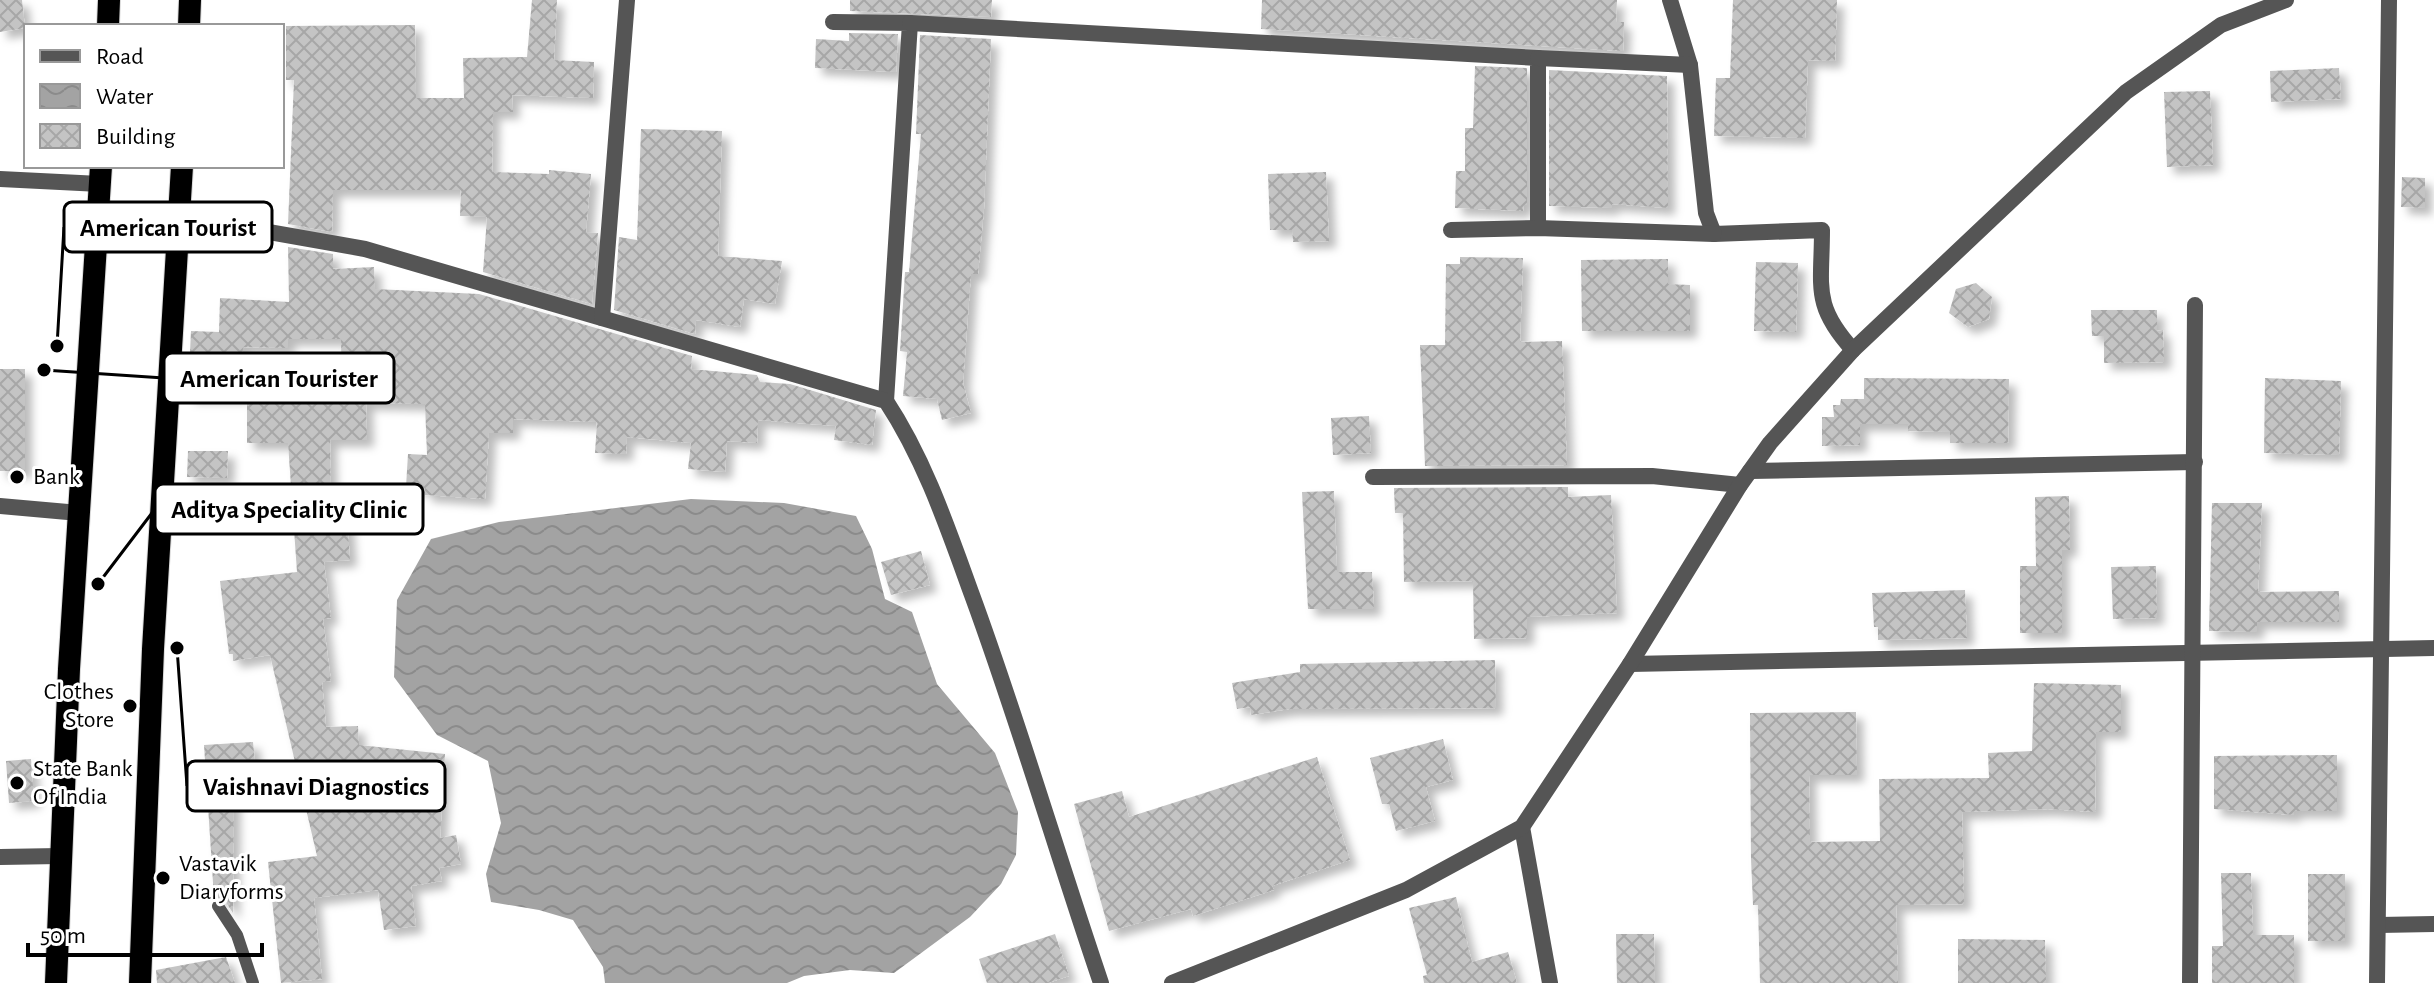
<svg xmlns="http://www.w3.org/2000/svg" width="2434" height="983" font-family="'Alegreya Sans',sans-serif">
<defs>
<pattern id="water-waves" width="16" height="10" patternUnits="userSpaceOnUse" patternTransform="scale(2)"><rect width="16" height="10" fill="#a3a3a3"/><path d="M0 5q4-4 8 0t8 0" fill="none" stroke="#8b8b8b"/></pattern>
<pattern id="building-cross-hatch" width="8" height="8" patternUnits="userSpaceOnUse" patternTransform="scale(2)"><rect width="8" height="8" fill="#c4c4c4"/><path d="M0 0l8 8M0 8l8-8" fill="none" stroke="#a7a7a7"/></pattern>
<filter id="shadow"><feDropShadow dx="7" dy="7" stdDeviation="4" flood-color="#0004"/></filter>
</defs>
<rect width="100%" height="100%" fill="#fff"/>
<path fill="url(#water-waves)" d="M 691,499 L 784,503 L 856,516 L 872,549 L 885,599 L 912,612 L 937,684 L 995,753 L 1018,812 L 1016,855 L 1001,884 L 970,917 L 894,973 L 850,970 L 804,976 L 787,983 L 605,983 L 603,967 L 573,920 L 539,910 L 491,902 L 486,874 L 501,823 L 488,761 L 437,735 L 394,677 L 397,600 L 431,539 L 499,522 Z"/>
<g fill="url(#building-cross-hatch)" filter="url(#shadow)">
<path d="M 0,0 L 22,0 L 25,28 L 0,32 Z"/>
<path d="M 532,0 L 557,0 L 554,60 L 594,62 L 593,98 L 512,95 L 513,112 L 493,112 L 492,172 L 549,174 L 549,170 L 591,174 L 586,232 L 598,233 L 592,304 L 483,272 L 487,217 L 460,216 L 461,190 L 333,190 L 332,232 L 288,224 L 294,80 L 286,80 L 286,26 L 415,25 L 416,98 L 464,98 L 463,58 L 527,57 Z"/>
<path d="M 850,0 L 992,0 L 991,17 L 850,11 Z"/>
<path d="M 1262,0 L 1617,0 L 1616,22 L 1624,22 L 1623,51 L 1261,29 Z"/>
<path d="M 1733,0 L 1837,0 L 1835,61 L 1808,60 L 1805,138 L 1714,136 L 1716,78 L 1730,78 Z"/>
<path d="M 849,33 L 898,34 L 896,72 L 815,68 L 816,39 L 849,41 Z"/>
<path d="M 920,35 L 991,39 L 984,209 L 978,274 L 971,274 L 963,383 L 971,413 L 942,420 L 937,399 L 903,396 L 907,352 L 900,351 L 905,272 L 909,272 L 921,134 L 916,134 Z"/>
<path d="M 1475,66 L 1527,68 L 1527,205 L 1524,205 L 1523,211 L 1455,208 L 1456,171 L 1465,171 L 1465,128 L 1473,128 Z"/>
<path d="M 2339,68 L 2341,99 L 2271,102 L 2270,71 Z"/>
<path d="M 1549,70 L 1667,76 L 1668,208 L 1612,204 L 1612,208 L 1549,206 Z"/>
<path d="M 2210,91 L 2213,165 L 2167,167 L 2164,92 Z"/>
<path d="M 641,129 L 722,131 L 718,256 L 782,261 L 775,304 L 744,299 L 740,327 L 696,320 L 695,334 L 614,310 L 619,237 L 637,240 Z"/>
<path d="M 1326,172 L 1329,241 L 1293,242 L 1292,230 L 1270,230 L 1268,174 Z"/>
<path d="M 2402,177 L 2425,178 L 2425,208 L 2401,207 Z"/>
<path d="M 288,247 L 333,254 L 333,269 L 374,267 L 375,289 L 479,294 L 692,356 L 691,369 L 757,375 L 760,382 L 790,384 L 876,410 L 872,445 L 834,440 L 836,426 L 758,420 L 757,443 L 727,441 L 725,472 L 688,469 L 691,443 L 627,437 L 626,454 L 595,453 L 597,422 L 513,419 L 513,433 L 489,433 L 485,499 L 425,495 L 425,488 L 406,487 L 408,454 L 427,455 L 425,404 L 366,403 L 367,440 L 330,440 L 331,504 L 346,503 L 350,560 L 324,562 L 331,618 L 323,619 L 331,681 L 322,682 L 326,727 L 358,726 L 359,745 L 445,754 L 440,838 L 456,835 L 461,864 L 439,868 L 442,881 L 411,886 L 416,926 L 384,930 L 378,890 L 314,898 L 322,979 L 281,983 L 268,862 L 317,856 L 270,655 L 233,661 L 233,654 L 229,654 L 220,581 L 297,572 L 288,443 L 247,443 L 247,399 L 342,399 L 341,339 L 288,339 L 288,348 L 243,347 L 242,396 L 188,396 L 191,331 L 219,332 L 220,298 L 289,302 Z"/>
<path d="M 1460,257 L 1523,258 L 1520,342 L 1562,341 L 1567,465 L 1425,466 L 1420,345 L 1445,345 L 1446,264 L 1460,264 Z"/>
<path d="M 1668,259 L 1668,284 L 1690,285 L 1690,331 L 1582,331 L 1581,260 Z"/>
<path d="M 1756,262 L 1798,263 L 1796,332 L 1754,331 Z"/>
<path d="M 1976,283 L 1992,297 L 1989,319 L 1968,327 L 1949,313 L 1956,289 Z"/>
<path d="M 2091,310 L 2157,310 L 2157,331 L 2163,330 L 2164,362 L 2104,363 L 2104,336 L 2092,336 Z"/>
<rect x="0" y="369" width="25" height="102"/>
<path d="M 1864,378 L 2009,379 L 2008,443 L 1950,443 L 1950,432 L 1908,431 L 1908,424 L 1860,424 L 1860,445 L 1822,446 L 1822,417 L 1834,417 L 1833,405 L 1840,405 L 1841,399 L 1864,399 Z"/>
<path d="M 2265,378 L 2341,381 L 2339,455 L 2264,453 Z"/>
<path d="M 1369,416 L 1371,453 L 1333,455 L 1331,418 Z"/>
<path d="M 188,451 L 228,451 L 227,478 L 187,477 Z"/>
<path d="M 1568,487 L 1568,497 L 1611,495 L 1617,613 L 1527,617 L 1527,638 L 1474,639 L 1473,581 L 1404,582 L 1403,513 L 1395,513 L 1394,488 Z"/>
<path d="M 1334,491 L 1337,572 L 1372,572 L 1374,609 L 1308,609 L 1302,492 Z"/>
<path d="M 2069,496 L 2070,550 L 2062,550 L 2062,633 L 2020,633 L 2020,566 L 2036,566 L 2035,497 Z"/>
<path d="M 2212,503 L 2262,503 L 2258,592 L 2339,591 L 2339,622 L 2257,622 L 2257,632 L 2209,631 Z"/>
<path d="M 921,551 L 930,585 L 891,595 L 881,562 Z"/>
<path d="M 2156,566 L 2157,618 L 2113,619 L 2111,567 Z"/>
<path d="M 1965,590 L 1967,638 L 1878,640 L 1878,627 L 1874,627 L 1872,593 Z"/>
<path d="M 1495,660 L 1496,708 L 1289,709 L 1251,715 L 1250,707 L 1237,709 L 1232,683 L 1300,672 L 1300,664 Z"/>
<path d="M 2034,683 L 2121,685 L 2121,732 L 2096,732 L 2095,812 L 2048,809 L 1962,812 L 1964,904 L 1896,905 L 1898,983 L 1760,983 L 1758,905 L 1753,905 L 1751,859 L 1750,713 L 1856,712 L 1857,775 L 1809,775 L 1810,842 L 1880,841 L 1879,779 L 1989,778 L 1988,753 L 2032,751 Z"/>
<path d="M 1443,739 L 1453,780 L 1426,787 L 1435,821 L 1396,831 L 1389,804 L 1382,804 L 1370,758 Z"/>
<path d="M 253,742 L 257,783 L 234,784 L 233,913 L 223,898 L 214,898 L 204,745 Z"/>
<path d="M 2337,755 L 2337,811 L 2294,811 L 2294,815 L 2214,809 L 2214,756 Z"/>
<path d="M 1317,757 L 1350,860 L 1272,886 L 1274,890 L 1193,916 L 1191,909 L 1109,931 L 1074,804 L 1122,791 L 1129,817 Z"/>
<path d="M 31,759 L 34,801 L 9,803 L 6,761 Z"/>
<path d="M 2221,873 L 2251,873 L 2253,935 L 2294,935 L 2294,983 L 2212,983 L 2212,946 L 2223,946 Z"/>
<rect x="2308" y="874" width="37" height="67"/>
<path d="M 1456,897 L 1472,962 L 1508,952 L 1517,983 L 1424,983 L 1423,976 L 1427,975 L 1409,908 Z"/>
<path d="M 1055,934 L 1069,976 L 1048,983 L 987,983 L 979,959 Z"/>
<path d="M 1616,934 L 1654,934 L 1655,983 L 1617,983 Z"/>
<path d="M 1958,939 L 2045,940 L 2046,983 L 1958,983 Z"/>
<path d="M 226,957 L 235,983 L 157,983 L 156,970 Z"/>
</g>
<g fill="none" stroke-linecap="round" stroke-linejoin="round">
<g stroke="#dbdbdb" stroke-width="24">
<g id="trunk">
<path d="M 108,26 L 109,0"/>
<path d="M 189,26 L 190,0"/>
<path d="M 56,983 L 69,669 L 101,166"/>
<path d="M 140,983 L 153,649 L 182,166"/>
</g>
</g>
<path stroke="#555" stroke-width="12" d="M 218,906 L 237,935 L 253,983"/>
<g stroke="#555" stroke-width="16">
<path d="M 1670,0 L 1690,65 L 1706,213 L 1714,234 L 1822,230 C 1822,287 1812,305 1853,350"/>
<path d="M 833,22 L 910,23 L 886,401"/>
<path d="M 910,23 L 1538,58 L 1538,228"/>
<path d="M 1538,58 L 1690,65"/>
<path d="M 0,179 L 100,184"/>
<path d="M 178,216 L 365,249 L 886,401 C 925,460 948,529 972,595 C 1019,723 1057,854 1101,983"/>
<path d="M 1451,230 L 1538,228 L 1714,234"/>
<path d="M 602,318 L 627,0"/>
<path d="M 1750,471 L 2195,462"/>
<path d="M 1373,477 L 1652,476 L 1740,485"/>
<path d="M 0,506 L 79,513"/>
<path d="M 1630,664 L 2434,648"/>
<path d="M 1522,827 L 1550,983"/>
<path d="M 0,857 L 59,856"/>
<path d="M 2379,925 L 2434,924"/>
<path d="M 2190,983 L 2195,305"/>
<path d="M 2377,983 L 2389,0"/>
</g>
<path stroke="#555" stroke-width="16" d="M 1172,983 L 1406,890 L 1522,827 L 1630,664 L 1740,485 L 1770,443 L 1853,350 L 2126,92 L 2221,25 L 2286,0"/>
<use href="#trunk" stroke="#000" stroke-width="22"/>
</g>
<g fill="#000" stroke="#fff" stroke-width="3">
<circle cx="17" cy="477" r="8"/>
<circle cx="130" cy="706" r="8"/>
<circle cx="17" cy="783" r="8"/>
<circle cx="163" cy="878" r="8"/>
</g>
<g text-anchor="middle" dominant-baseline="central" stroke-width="6" stroke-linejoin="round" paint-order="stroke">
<g font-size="24" fill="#000" stroke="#fff" text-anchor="start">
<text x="33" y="477">Bank</text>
<text x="114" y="692" text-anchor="end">Clothes<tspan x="114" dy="28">Store</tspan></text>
<text x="33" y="769">State Bank<tspan x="33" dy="28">Of India</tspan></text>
<text x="179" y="864">Vastavik<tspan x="179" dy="28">Diaryforms</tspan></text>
</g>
</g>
<path fill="none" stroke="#000" stroke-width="3" d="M57 346L64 227M44 370L164 378M98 584L155 509M177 648L187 786"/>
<g fill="#000" stroke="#fff" stroke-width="3">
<circle cx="57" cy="346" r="8"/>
<circle cx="44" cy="370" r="8"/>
<circle cx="98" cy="584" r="8"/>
<circle cx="177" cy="648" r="8"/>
</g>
<g fill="#fff" stroke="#000" stroke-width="3">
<rect x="64" y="202" width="208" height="50" rx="8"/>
<rect x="164" y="353" width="230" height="50" rx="8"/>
<rect x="155" y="484" width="268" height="50" rx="8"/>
<rect x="187" y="761" width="258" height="50" rx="8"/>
</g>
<g font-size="26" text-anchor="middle" font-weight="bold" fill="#000">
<text x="168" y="236">American Tourist</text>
<text x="279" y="387">American Tourister</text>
<text x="289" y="518">Aditya Speciality Clinic</text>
<text x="316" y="795">Vaishnavi Diagnostics</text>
</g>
<rect x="24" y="24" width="260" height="144" fill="#ffffff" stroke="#999999" stroke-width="2"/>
<rect x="40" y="50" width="40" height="12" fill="#555555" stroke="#999999" stroke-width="2"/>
<text x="96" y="64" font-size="24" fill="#000000">Road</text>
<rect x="40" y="84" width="40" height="24" fill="url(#water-waves)" stroke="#999999" stroke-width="2"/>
<text x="96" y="104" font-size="24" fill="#000000">Water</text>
<rect x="40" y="124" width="40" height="24" fill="url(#building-cross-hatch)" stroke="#999999" stroke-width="2"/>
<text x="96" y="144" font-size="24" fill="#000000">Building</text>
<path d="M28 943v12h234v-12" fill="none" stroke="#000000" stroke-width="4"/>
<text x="40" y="943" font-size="24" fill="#000000" stroke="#ffffff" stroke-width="6" paint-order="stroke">50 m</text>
</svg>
